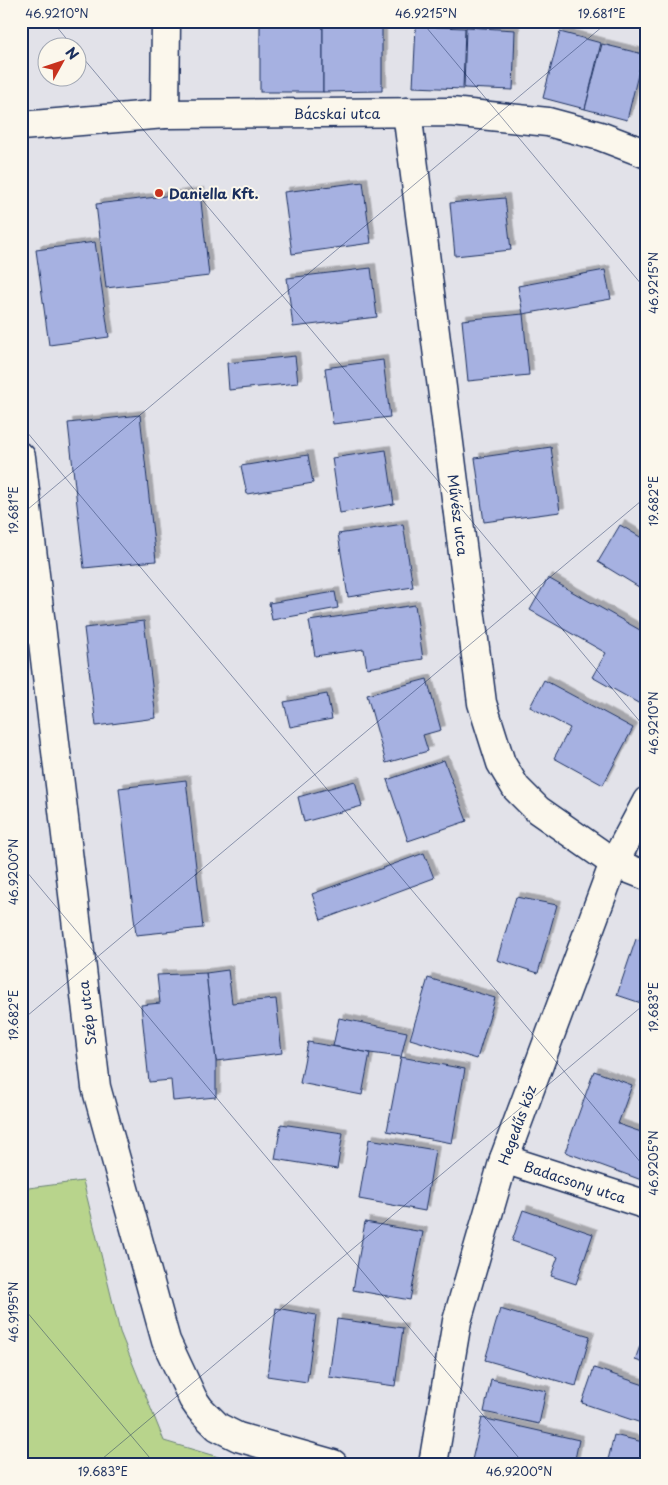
<svg xmlns="http://www.w3.org/2000/svg" width="668" height="1485" font-family="'Playpen Sans',sans-serif">
<defs>
<filter id="shadow"><feDropShadow dx="4.5" dy="-4.5" stdDeviation="0" flood-color="#0004"/></filter>
</defs>
<rect width="100%" height="100%" fill="#e2e2e9"/>
<filter id="ink" filterUnits="userSpaceOnUse"><feTurbulence type="fractalNoise" baseFrequency=".02" numOctaves="2"/><feDisplacementMap in="SourceGraphic" scale="10" xChannelSelector="R" yChannelSelector="G"/><feConvolveMatrix kernelMatrix="1 2 1 2 8 2 1 2 1" color-interpolation-filters="sRGB"/></filter>
<g filter="url(#ink)">
<path fill="#b8d48c" stroke="#6a8275" d="M 83,1181 L 120,1332 L 164,1441 L 242,1464 L 21,1464 L 21,1189 Z"/>
<g fill="#a6b1e1" stroke="#1b2f5e" filter="url(#shadow)">
<rect x="260" y="21" width="63" height="71"/>
<path d="M 323,21 L 382,21 L 382,91 L 323,92 Z"/>
<path d="M 416,26 L 465,28 L 463,89 L 413,87 Z"/>
<path d="M 466,27 L 515,30 L 513,90 L 464,88 Z"/>
<path d="M 560,32 L 601,43 L 585,109 L 543,98 Z"/>
<path d="M 602,44 L 643,54 L 627,120 L 585,109 Z"/>
<path d="M 363,182 L 371,243 L 292,254 L 284,192 Z"/>
<path d="M 200,192 L 209,276 L 106,288 L 96,204 Z"/>
<path d="M 505,198 L 511,250 L 455,256 L 450,203 Z"/>
<path d="M 95,242 L 109,337 L 49,345 L 36,250 Z"/>
<path d="M 371,268 L 377,317 L 293,327 L 287,278 Z"/>
<path d="M 605,270 L 611,299 L 523,314 L 518,286 Z"/>
<path d="M 523,314 L 529,375 L 468,381 L 462,320 Z"/>
<path d="M 295,356 L 298,383 L 229,390 L 227,363 Z"/>
<path d="M 383,360 L 390,417 L 333,424 L 325,368 Z"/>
<path d="M 140,415 L 156,561 L 84,568 L 68,423 Z"/>
<path d="M 551,447 L 560,512 L 484,522 L 475,458 Z"/>
<path d="M 386,450 L 394,504 L 340,513 L 332,458 Z"/>
<path d="M 308,455 L 313,483 L 247,494 L 241,466 Z"/>
<path d="M 403,524 L 413,587 L 348,597 L 338,534 Z"/>
<path d="M 620,525 L 647,541 L 647,592 L 598,562 Z"/>
<path d="M 548,578 L 647,634 L 647,708 L 592,677 L 606,653 L 530,610 Z"/>
<path d="M 335,592 L 338,608 L 272,620 L 269,603 Z"/>
<path d="M 415,605 L 423,659 L 367,668 L 364,649 L 315,656 L 309,621 Z"/>
<path d="M 144,621 L 156,718 L 96,726 L 84,628 Z"/>
<path d="M 427,679 L 441,730 L 423,735 L 428,751 L 386,763 L 367,695 Z"/>
<path d="M 544,680 L 633,728 L 603,785 L 554,758 L 570,728 L 530,707 Z"/>
<path d="M 327,694 L 332,719 L 290,727 L 284,702 Z"/>
<path d="M 444,760 L 467,821 L 408,841 L 387,780 Z"/>
<path d="M 186,780 L 203,928 L 136,935 L 119,788 Z"/>
<path d="M 355,781 L 362,806 L 304,822 L 298,797 Z"/>
<path d="M 424,853 L 434,878 L 321,920 L 312,894 Z"/>
<path d="M 516,897 L 557,905 L 538,973 L 497,960 Z"/>
<path d="M 636,939 L 647,942 L 647,1005 L 617,995 Z"/>
<path d="M 228,970 L 232,1003 L 276,999 L 282,1053 L 216,1061 L 206,973 Z"/>
<path d="M 206,973 L 216,1061 L 216,1097 L 173,1101 L 171,1080 L 149,1082 L 141,1005 L 160,1003 L 157,975 Z"/>
<path d="M 428,978 L 495,998 L 477,1059 L 410,1039 Z"/>
<path d="M 339,1018 L 407,1032 L 401,1057 L 370,1053 L 333,1046 Z"/>
<path d="M 308,1042 L 370,1053 L 362,1095 L 300,1083 Z"/>
<path d="M 401,1057 L 465,1069 L 452,1143 L 387,1131 Z"/>
<path d="M 594,1071 L 632,1085 L 618,1124 L 647,1134 L 647,1182 L 565,1152 Z"/>
<path d="M 281,1124 L 343,1133 L 337,1169 L 275,1159 Z"/>
<path d="M 369,1139 L 435,1150 L 425,1211 L 359,1199 Z"/>
<path d="M 523,1210 L 593,1234 L 576,1284 L 551,1276 L 558,1257 L 512,1241 Z"/>
<path d="M 365,1222 L 423,1232 L 410,1300 L 353,1290 Z"/>
<path d="M 276,1308 L 316,1315 L 307,1382 L 267,1376 Z"/>
<path d="M 500,1309 L 590,1336 L 576,1386 L 485,1360 Z"/>
<path d="M 337,1319 L 403,1328 L 395,1386 L 329,1377 Z"/>
<path d="M 647,1326 L 647,1364 L 635,1360 Z"/>
<path d="M 594,1368 L 647,1386 L 647,1425 L 582,1403 Z"/>
<path d="M 491,1379 L 546,1391 L 539,1424 L 484,1412 Z"/>
<path d="M 482,1418 L 579,1440 L 574,1464 L 487,1464 L 472,1460 Z"/>
<path d="M 614,1435 L 647,1443 L 647,1464 L 607,1464 Z"/>
</g>
<g fill="none" stroke-linecap="round" stroke-linejoin="round">
<g stroke="#1b2f5e" stroke-width="31">
<g id="street">
<path d="M 407,112 L 482,703 L 501,763 L 516,788 L 538,810 L 614,863 L 647,876"/>
<path d="M 165,114 L 166,21"/>
<path d="M 21,126 L 165,114 L 451,112 L 548,122 L 600,136 L 647,154"/>
<path d="M 21,457 L 96,1087 L 166,1341 L 193,1399 L 200,1409 L 218,1427 L 238,1437 L 333,1464"/>
<path d="M 504,1159 L 647,1205"/>
<path d="M 433,1464 L 457,1321 L 504,1159 L 614,863 L 647,801"/>
</g>
</g>
<use href="#street" stroke="#fbf7ec" stroke-width="28"/>
</g>
</g>
<path fill="none" stroke="#1b2f5e" stroke-width="1" stroke-opacity="0.45" d="M 52,21 L 74,48M 421,21 L 647,291M 78,52 L 647,730M 21,425 L 647,1170M 21,515 L 609,21M 21,865 L 524,1464M 21,1021 L 647,496M 21,1305 L 155,1464M 96,1464 L 647,1002"/>
<circle fill="#c8321e" stroke="#fbf7ec" stroke-width="2" cx="159" cy="193" r="5"/>
<g text-anchor="middle" dominant-baseline="central" stroke-width="4" stroke-linejoin="round" paint-order="stroke">
<g font-size="14" fill="#1b2f5e" stroke="#fbf7ec">
<text x="337" y="113">Bácskai utca</text>
<text transform="translate(458 515) rotate(83)">Művész utca</text>
<text transform="translate(87 1013) rotate(-97)">Szép utca</text>
<text transform="translate(517 1125) rotate(-70)">Hegedűs köz</text>
<text transform="translate(575 1182) rotate(18)">Badacsony utca</text>
</g>
<g font-size="14" font-weight="bold" fill="#1b2f5e" stroke="#fbf7ec" text-anchor="start">
<text x="169" y="193">Daniella Kft.</text>
</g>
</g>
<rect width="668" height="1485" fill="none" stroke="#fbf7ec" stroke-width="55"/>
<g transform="translate(62 62) rotate(50)"><circle r="24" fill="#fbf7ec" stroke="#a1a7b3"/>
<path d="M0-4L9 19L0 12L-9 19Z" fill="#c8321e"/>
<text y="-8" font-size="14" font-weight="bold" text-anchor="middle" fill="#1b2f5e">N</text>
</g>
<rect x="28" y="28" width="612" height="1430" fill="none" stroke="#1b2f5e" stroke-width="2"/>
<g font-size="12" text-anchor="middle" fill="#1b2f5e">
<text x="57" y="18">46.9210°N</text>
<text x="426" y="18">46.9215°N</text>
<text x="602" y="18">19.681°E</text>
<text transform="translate(654 283) rotate(-90)" y="4">46.9215°N</text>
<text transform="translate(654 501) rotate(-90)" y="4">19.682°E</text>
<text transform="translate(14 510) rotate(-90)" y="4">19.681°E</text>
<text transform="translate(654 723) rotate(-90)" y="4">46.9210°N</text>
<text transform="translate(14 872) rotate(-90)" y="4">46.9200°N</text>
<text transform="translate(654 1007) rotate(-90)" y="4">19.683°E</text>
<text transform="translate(14 1015) rotate(-90)" y="4">19.682°E</text>
<text transform="translate(654 1163) rotate(-90)" y="4">46.9205°N</text>
<text transform="translate(14 1312) rotate(-90)" y="4">46.9195°N</text>
<text x="103" y="1476">19.683°E</text>
<text x="519" y="1476">46.9200°N</text>
</g>
</svg>
